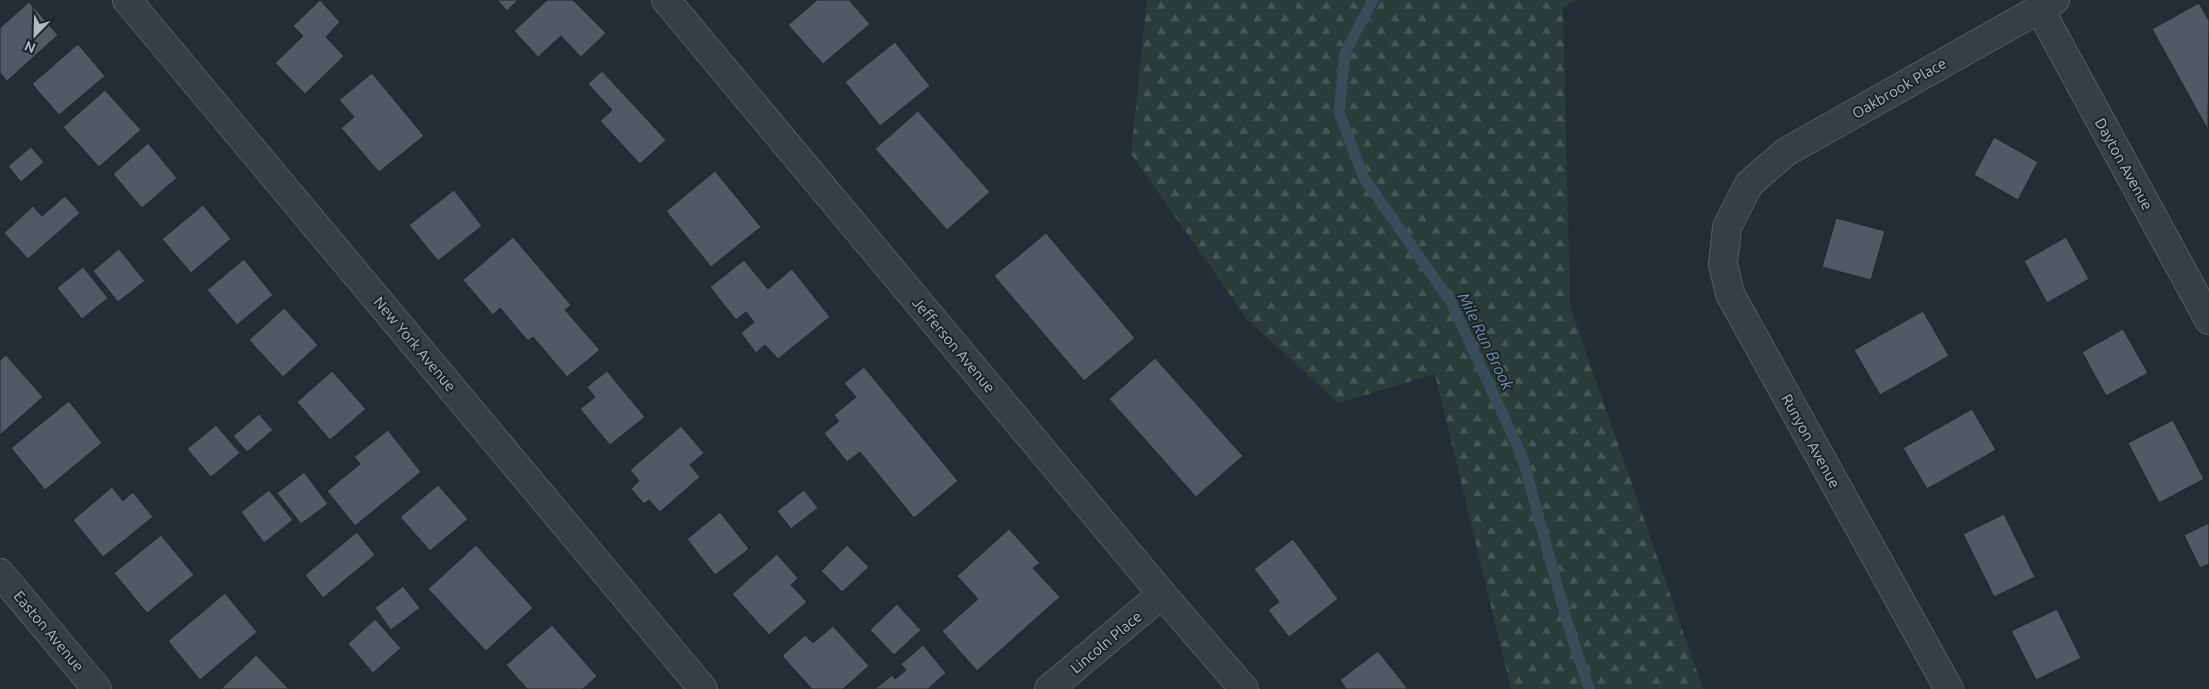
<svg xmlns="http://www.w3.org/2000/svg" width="2209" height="689" font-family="Ubuntu,sans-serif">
<defs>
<pattern id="forest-firs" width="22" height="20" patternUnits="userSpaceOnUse" patternTransform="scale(1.25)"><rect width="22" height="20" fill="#2b3d3b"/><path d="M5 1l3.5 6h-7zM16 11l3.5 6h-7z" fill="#475756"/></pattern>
</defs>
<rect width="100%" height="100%" fill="#232d35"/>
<path fill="url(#forest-firs)" d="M 1147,0 L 1576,0 L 1563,8 L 1570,306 L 1703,689 L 1511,689 L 1435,374 L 1338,403 L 1247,319 L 1131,154 Z"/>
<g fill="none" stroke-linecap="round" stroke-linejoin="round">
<path stroke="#394c5a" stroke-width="11" d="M 1373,0 L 1345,53 L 1339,112 L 1364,178 L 1451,302 L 1522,456 L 1568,625 L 1589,689"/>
</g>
<g fill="#4f5a64" stroke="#1e262d">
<path d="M 320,0 L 340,22 L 326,37 L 344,56 L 305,94 L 275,63 L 303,36 L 293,26 Z"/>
<path d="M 497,0 L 518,0 L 507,11 Z"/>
<path d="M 547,0 L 573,0 L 606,33 L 581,57 L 561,36 L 538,57 L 514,31 Z"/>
<path d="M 817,0 L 849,0 L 870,24 L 823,64 L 788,25 Z"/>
<path d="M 29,2 L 58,35 L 7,81 L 0,73 L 0,28 Z"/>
<path d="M 2199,3 L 2209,21 L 2208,130 L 2152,29 Z"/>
<path d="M 895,42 L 930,86 L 880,126 L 845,82 Z"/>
<path d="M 78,44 L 105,76 L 59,115 L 32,84 Z"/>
<path d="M 602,71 L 666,140 L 640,164 L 600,121 L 612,110 L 588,84 Z"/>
<path d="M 372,73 L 424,136 L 379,172 L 341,128 L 354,117 L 339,100 Z"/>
<path d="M 105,90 L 141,130 L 99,167 L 63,127 Z"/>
<path d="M 918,111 L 990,192 L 947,230 L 875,149 Z"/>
<path d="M 1994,137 L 2038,162 L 2018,200 L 1974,175 Z"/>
<path d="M 148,143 L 177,178 L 142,208 L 113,174 Z"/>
<path d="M 31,147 L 44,162 L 21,182 L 8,166 Z"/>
<path d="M 715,171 L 761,227 L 711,267 L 666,211 Z"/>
<path d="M 454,190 L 482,226 L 438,261 L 409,225 Z"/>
<path d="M 65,196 L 80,213 L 28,259 L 4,233 L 33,206 L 42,216 Z"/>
<path d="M 203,205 L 231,239 L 191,273 L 162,239 Z"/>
<path d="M 1836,218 L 1885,231 L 1871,280 L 1822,267 Z"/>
<path d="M 1046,233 L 1135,338 L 1084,381 L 994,276 Z"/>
<path d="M 513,237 L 571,305 L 565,310 L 600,350 L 567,377 L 533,337 L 528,341 L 500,308 L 493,315 L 463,280 Z"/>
<path d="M 2066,237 L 2089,279 L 2047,303 L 2024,261 Z"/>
<path d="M 119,249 L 145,281 L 118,302 L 93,271 Z"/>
<path d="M 244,259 L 273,295 L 237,325 L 207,290 Z"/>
<path d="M 744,260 L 768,289 L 792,269 L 830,317 L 778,359 L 765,345 L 756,353 L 741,333 L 754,322 L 746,312 L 736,320 L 710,287 Z"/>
<path d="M 83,267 L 108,298 L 82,319 L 57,288 Z"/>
<path d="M 284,308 L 318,345 L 283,377 L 249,340 Z"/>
<path d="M 1923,311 L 1949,356 L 1880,395 L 1854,350 Z"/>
<path d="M 2123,329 L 2148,373 L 2106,396 L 2082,352 Z"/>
<path d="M 6,355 L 43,397 L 0,435 L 0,360 Z"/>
<path d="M 1155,358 L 1243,456 L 1196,497 L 1109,399 Z"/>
<path d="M 864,367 L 958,481 L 914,518 L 860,452 L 847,462 L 824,433 L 839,421 L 834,415 L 856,397 L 844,383 Z"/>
<path d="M 332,371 L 366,409 L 330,440 L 297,402 Z"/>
<path d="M 607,371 L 645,417 L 610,445 L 580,409 L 595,397 L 587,387 Z"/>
<path d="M 69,401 L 102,443 L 45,490 L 11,448 Z"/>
<path d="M 1972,409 L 1996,450 L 1927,489 L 1903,448 Z"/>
<path d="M 259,414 L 273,430 L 247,452 L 233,436 Z"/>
<path d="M 2173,420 L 2204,479 L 2159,503 L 2128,443 Z"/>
<path d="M 216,425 L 240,453 L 211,477 L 187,449 Z"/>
<path d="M 681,426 L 704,453 L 690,465 L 700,477 L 660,512 L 649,500 L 644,504 L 631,489 L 639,481 L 630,470 Z"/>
<path d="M 388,430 L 421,472 L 355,526 L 327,491 L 360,464 L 354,457 Z"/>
<path d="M 304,472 L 328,504 L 301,524 L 277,493 Z"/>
<path d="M 438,485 L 468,519 L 430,551 L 400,517 Z"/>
<path d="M 112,487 L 123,501 L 133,492 L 153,517 L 103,557 L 73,520 Z"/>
<path d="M 269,490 L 293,520 L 264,543 L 241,512 Z"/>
<path d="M 804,490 L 818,508 L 791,529 L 777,511 Z"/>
<path d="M 720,512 L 749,549 L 715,575 L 687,539 Z"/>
<path d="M 2004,514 L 2035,577 L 1994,597 L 1963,534 Z"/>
<path d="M 2209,523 L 2209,564 L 2200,568 L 2184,535 Z"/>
<path d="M 1009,529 L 1040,563 L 1033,568 L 1060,597 L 977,671 L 942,631 L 978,599 L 957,576 Z"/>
<path d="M 357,532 L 375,555 L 323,598 L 305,575 Z"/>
<path d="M 161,535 L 194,575 L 147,613 L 114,573 Z"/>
<path d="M 1293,539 L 1338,599 L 1289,637 L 1268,610 L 1279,602 L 1254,569 Z"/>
<path d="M 476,545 L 533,608 L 486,651 L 428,589 Z"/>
<path d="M 847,545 L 869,567 L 842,592 L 821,571 Z"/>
<path d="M 777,554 L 798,578 L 791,585 L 807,602 L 769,635 L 732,594 Z"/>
<path d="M 403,586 L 420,608 L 391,630 L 375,608 Z"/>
<path d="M 225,593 L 257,632 L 200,680 L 168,641 Z"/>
<path d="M 897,604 L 921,630 L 894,655 L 870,630 Z"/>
<path d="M 2057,609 L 2081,658 L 2036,680 L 2011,631 Z"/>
<path d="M 375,619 L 401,648 L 373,673 L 348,644 Z"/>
<path d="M 552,625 L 597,676 L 583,689 L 527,689 L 506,665 Z"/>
<path d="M 833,626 L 869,666 L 843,689 L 812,689 L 782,656 L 805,635 L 813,643 Z"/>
<path d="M 923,645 L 946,673 L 928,689 L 875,689 L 892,675 L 895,679 L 906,670 L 901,664 Z"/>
<path d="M 1378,651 L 1408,689 L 1346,689 L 1340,680 Z"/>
<path d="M 256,655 L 289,689 L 221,689 Z"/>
</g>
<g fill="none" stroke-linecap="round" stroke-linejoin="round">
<g stroke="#545d64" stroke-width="30">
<g id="minor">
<path d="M 127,0 L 703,689"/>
<path d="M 666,0 L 1162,594 L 1244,689"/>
<path d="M 2039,8 L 2209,320"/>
<path d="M 0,573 L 97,689"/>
<path d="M 1049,689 L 1162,594"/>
<path d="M 1949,689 L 1730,294 L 1723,264 L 1727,227 L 1749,184 L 1786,152 L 2055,0"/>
</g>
</g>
<use href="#minor" stroke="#363f46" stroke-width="28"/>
</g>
<g text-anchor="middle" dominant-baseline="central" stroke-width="4" stroke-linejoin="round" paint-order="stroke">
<g font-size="15" fill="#b1bac2" stroke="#1c242b">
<text transform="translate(1899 88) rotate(-30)">Oakbrook Place</text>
<text transform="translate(2124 164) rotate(61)">Dayton Avenue</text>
<text transform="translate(415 344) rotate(50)">New York Avenue</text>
<text transform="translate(954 345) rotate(50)">Jefferson Avenue</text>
<text transform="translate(1811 441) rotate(61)">Runyon Avenue</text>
<text transform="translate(49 631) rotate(50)">Easton Avenue</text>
<text transform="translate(1106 642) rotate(-40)">Lincoln Place</text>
</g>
<g font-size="16" font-style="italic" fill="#758fa2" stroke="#1c242b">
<text transform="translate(1486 341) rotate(64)">Mile Run Brook</text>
</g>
</g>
<g transform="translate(35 35) rotate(203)" stroke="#1c242b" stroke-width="4" paint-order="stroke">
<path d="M0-4L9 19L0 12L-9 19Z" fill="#b1bac2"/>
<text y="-8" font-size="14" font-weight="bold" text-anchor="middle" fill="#b1bac2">N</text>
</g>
</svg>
